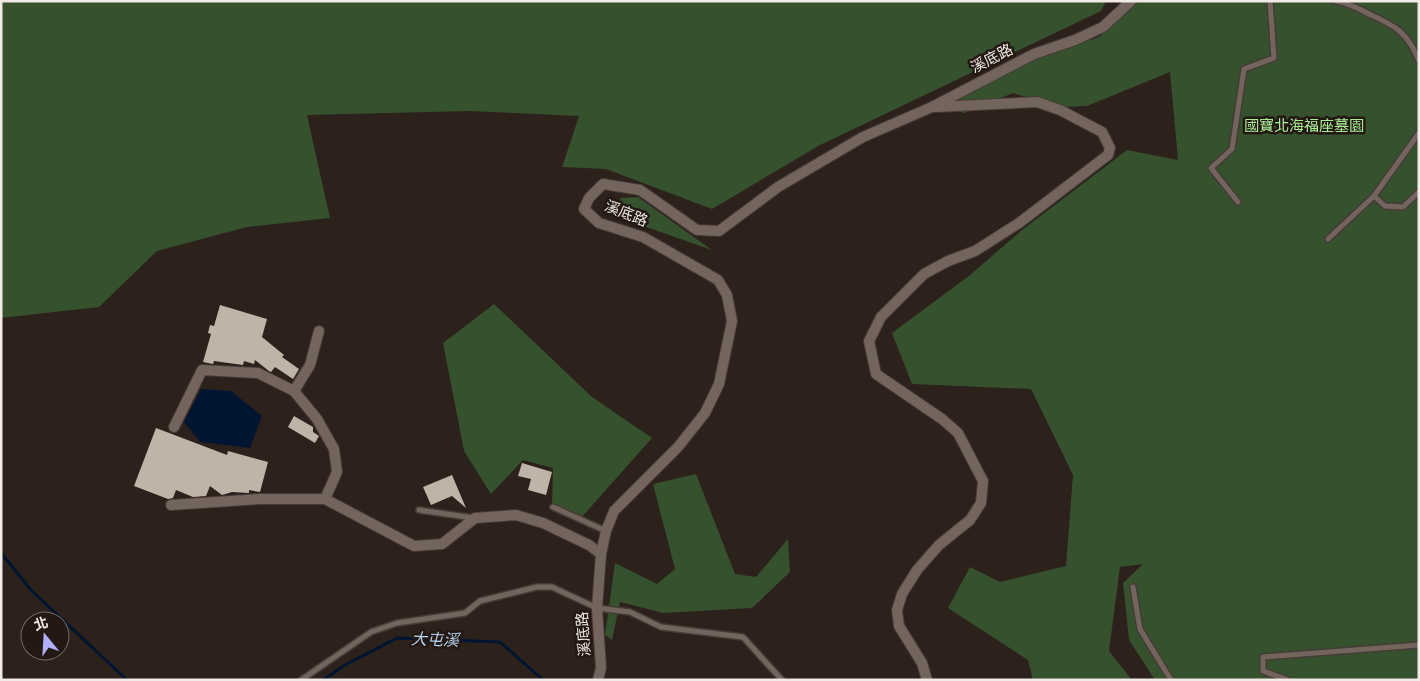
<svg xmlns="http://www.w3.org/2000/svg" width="1420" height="681" font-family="'Alegreya Sans','Noto Sans TC',sans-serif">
<rect width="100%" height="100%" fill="#2d211b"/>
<g fill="#35512e">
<path d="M 1,1 L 1106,1 L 1101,11 L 820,145 L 712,209 L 606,169 L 562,167 L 579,116 L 469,111 L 307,115 L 330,218 L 247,227 L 157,251 L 99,307 L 1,318 Z"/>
<path d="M 1138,1 L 1419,1 L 1419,680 L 1155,680 L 1129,640 L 1123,583 L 1143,564 L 1120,567 L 1109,651 L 1132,680 L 1033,680 L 1028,660 L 948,608 L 970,567 L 1000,582 L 1066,566 L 1073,475 L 1031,389 L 912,384 L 892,333 L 970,275 L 1022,230 L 1127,150 L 1178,160 L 1170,72 L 1087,106 L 1061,107 L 1013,93 L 964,113 L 940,106 L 1020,64 L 1099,37 Z"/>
<path d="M 638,197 L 712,250 L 609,214 L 621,198 Z"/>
<path d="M 494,304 L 592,397 L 652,438 L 581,518 L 552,506 L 553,468 L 523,460 L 491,494 L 464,451 L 443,343 Z"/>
<path d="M 696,474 L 735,574 L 756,577 L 788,539 L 790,572 L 752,608 L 663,613 L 620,602 L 612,640 L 605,635 L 615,563 L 657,584 L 675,569 L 653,484 Z"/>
</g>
<path fill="#001531" d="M 201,389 L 231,391 L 262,416 L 250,448 L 200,442 L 184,422 Z"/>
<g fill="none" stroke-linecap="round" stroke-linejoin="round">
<g stroke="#001531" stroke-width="3">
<path d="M 1,553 L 32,591 L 127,680"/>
<path d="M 323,680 L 345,665 L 397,638 L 500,642 L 543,680"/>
</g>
</g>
<g fill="#c0b4a8">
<path d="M 220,305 L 267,319 L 262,337 L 284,355 L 282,357 L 299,369 L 293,379 L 275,367 L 271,372 L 269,371 L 255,360 L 254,364 L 244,361 L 243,365 L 214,361 L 213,364 L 203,362 L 211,334 L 208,333 L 210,325 L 214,326 Z"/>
<path d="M 294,416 L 313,427 L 313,432 L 319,436 L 315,443 L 288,427 Z"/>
<path d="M 156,428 L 227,455 L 228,451 L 268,462 L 260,492 L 249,490 L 249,493 L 232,492 L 222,495 L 210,486 L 206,496 L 193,497 L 176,490 L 173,498 L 168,499 L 134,486 Z"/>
<path d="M 522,463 L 552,472 L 546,495 L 528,490 L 531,479 L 518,476 Z"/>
<path d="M 452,475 L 466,508 L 452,496 L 431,505 L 423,487 Z"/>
</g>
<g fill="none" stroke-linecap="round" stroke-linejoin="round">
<g stroke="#463c37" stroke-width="8">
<g id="service">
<path d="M 1336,1 C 1348,3 1358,8 1369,14 C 1396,26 1408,33 1419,61"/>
<path d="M 1419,133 L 1374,196 L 1385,206 L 1403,207 L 1419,192"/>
<path d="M 1238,202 L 1211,168 L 1232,149 L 1244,69 L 1274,58 L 1270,1"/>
<path d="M 1328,239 L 1374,196"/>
<path d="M 553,507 L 606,531"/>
<path d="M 419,510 L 474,518"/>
<path d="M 1133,587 L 1140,629 L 1171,680"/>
<path d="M 301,680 L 371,632 L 397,623 L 465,613 L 480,601 L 537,587 L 552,587 L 597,608 L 630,612 L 661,627 L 743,637 L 782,680"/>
<path d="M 1288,680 L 1263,671 L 1263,657 L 1419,645"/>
</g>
</g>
<g stroke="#463c37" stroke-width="12">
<g id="minor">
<path d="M 294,391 L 310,365 L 319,331"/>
<path d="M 174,427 L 202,370 L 258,373 L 294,391 L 317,419 L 334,449 L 337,472 L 325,499"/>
<path d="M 171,505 L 259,499 L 325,499 L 414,546 L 442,544 L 475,518 L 516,515 L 543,523 L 589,545 L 601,554"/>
<path d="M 598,680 L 601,668 L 597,608 L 601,554 L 606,531 L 614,511 L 678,447 L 705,413 L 719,384 L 732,321 L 727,295 L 718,280 L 643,237 L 599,223 L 584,209 L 589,198 L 603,184 L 640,190 L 697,230 L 719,231 L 778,187 L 863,137 L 932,107 L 1034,54 L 1075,40 L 1103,27 L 1131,1"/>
<path d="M 927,680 L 922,663 L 899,626 L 897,610 L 902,594 L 917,570 L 939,545 L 970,520 L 981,503 L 983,481 L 958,433 L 942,419 L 876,374 L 869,341 L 881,317 L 924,274 L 948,261 L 975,251 L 1019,223 L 1108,155 L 1110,148 L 1102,132 L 1060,110 L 1037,102 L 936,107"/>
</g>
</g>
<use href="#service" stroke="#73655d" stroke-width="5"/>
<use href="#minor" stroke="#73655d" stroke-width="10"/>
</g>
<g text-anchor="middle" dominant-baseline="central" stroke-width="5" stroke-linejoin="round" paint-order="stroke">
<g font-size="15" fill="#f2eae6" stroke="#231812">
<text transform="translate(992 59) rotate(-27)">溪底路</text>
<text transform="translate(626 214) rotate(22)">溪底路</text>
<text transform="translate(584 634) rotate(-94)">溪底路</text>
</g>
<g font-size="15" fill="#a8ee97" stroke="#231812">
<text x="1304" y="126">國寶北海福座墓園</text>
</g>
<g font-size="16" font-style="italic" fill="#b8d3f4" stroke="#231812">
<text transform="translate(435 640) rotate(2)">大屯溪</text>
</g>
</g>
<rect width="1420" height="681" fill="none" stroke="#f2eae6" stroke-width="5"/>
<g transform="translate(45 636) rotate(342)"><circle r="24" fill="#231812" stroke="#766c67"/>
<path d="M0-4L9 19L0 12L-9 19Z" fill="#afaefa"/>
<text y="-8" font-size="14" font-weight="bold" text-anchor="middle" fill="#f2eae6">北</text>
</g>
</svg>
